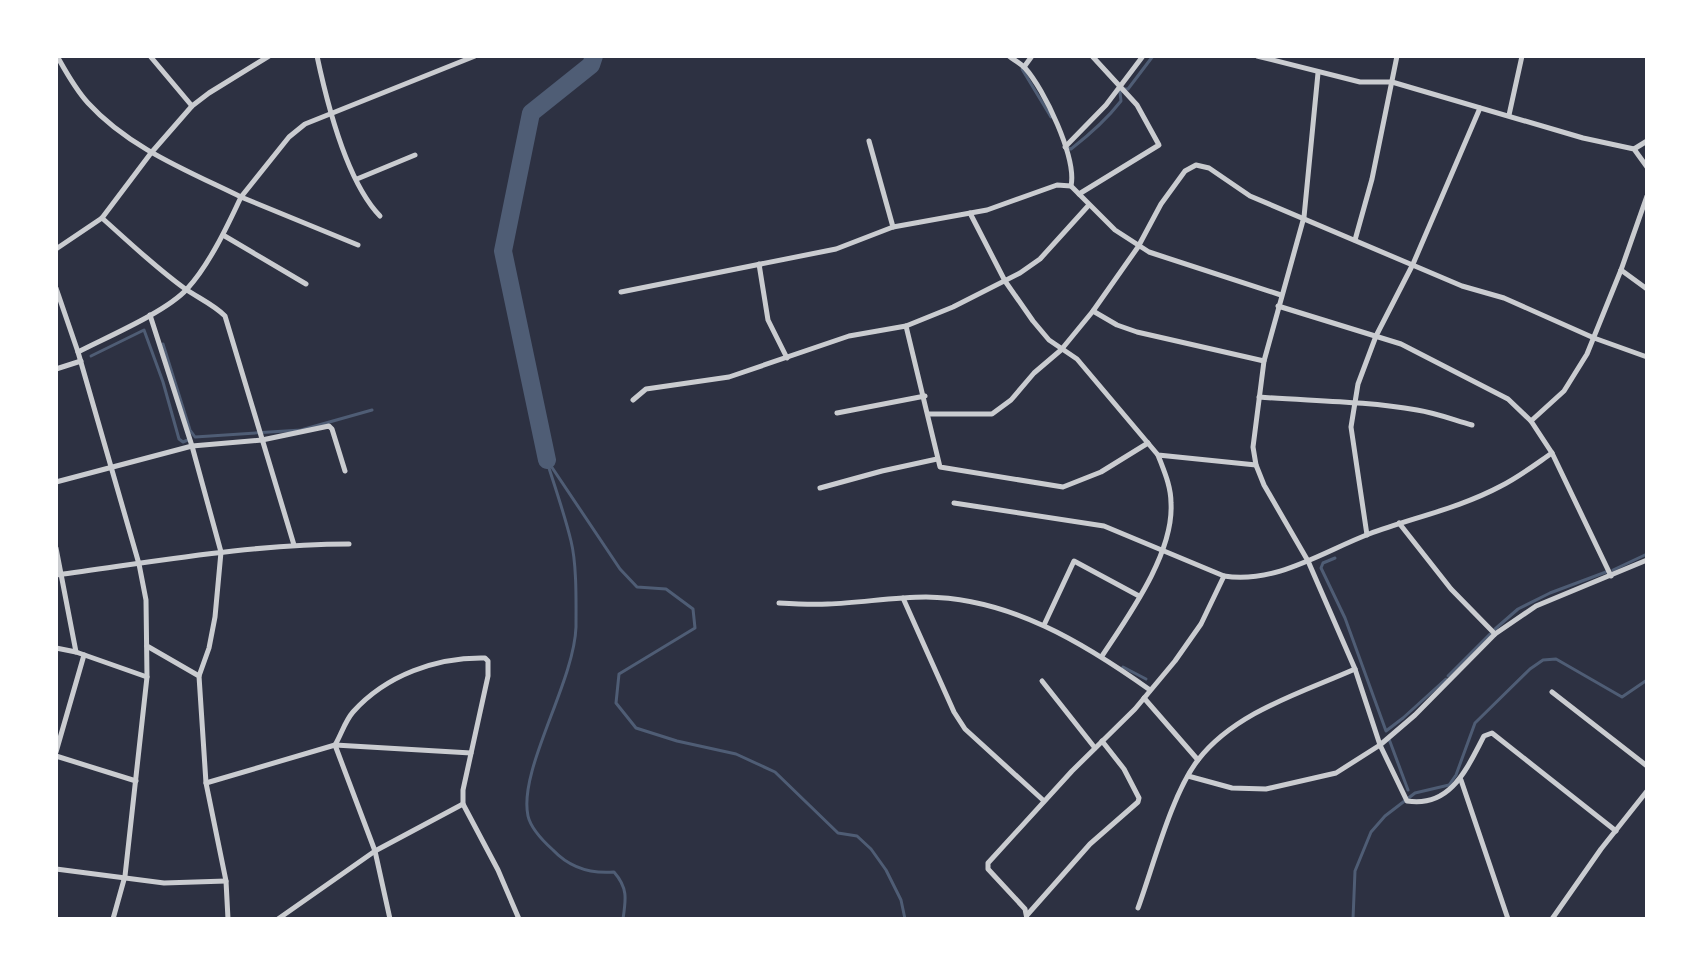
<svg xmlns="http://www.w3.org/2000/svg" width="1703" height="975" font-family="Montserrat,sans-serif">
<rect width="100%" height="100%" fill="#2d3142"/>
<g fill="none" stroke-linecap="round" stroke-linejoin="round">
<g stroke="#4f5d75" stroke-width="3">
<path d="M 1022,69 L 1051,117"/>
<path d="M 1068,148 L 1071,149 C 1089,135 1107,119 1121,101 L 1120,92 L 1123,89 L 1128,89 L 1153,56"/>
<path d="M 163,344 L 190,430 L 195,437 L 301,430 L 372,410"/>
<path d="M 91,356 L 144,330 L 163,382 L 179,439 L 183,442 L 190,439"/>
<path d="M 547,460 L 620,569 L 637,587 L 666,589 L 693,609 L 695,628 L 619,674 L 616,703 L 636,728 L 677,741 L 736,754 L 775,772 L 838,833 L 857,836 L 871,849 L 886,870 L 901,900 L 905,919"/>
<path d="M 548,465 C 556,490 565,516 571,541 C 577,565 576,603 576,627 C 574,683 518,770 528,816 C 531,829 543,841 553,850 C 569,867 590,874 614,872 C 628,888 626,899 623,919"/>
<path d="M 1335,558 L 1323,563 L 1321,568 L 1345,618 L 1386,731 L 1403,718 L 1446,679"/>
<path d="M 1613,570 L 1647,554"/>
<path d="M 1495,629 L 1518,609 L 1550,593 L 1606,572"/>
<path d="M 1123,667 L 1146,679"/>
<path d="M 1448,676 L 1490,634"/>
<path d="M 1389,739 L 1408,790"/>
<path d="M 1353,919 L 1355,871 L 1371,832 L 1385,816 L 1415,793 L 1449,785 L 1456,775 L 1475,723 L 1530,669 L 1543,660 L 1556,659 L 1622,697 L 1647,680"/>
</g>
<path stroke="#4f5d75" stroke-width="18" d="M 547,460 L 503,251 L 531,113 L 591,65 L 594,56"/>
<g stroke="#caccd0" stroke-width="5">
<path d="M 57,56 C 66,72 75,89 88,103 C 129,148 188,171 241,197 C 227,227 209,265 187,289 C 166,312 107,337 78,352"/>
<path d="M 150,56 L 192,106"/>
<path d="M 317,56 C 327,103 346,181 380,216"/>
<path d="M 1009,56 C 1014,60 1020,63 1025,68 C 1044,89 1077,158 1071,186 L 1115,230 L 1149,252 L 1281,295"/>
<path d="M 1257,56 L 1360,82 L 1392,82 L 1583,138 L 1634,149 L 1647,167"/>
<path d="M 1024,67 L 1032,56"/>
<path d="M 1318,73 L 1304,217 L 1264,361 L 1253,447 L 1256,465 L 1264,485 L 1308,561 L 1355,669 L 1380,745 L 1407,801 C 1451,808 1467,768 1484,736 L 1492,733 L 1616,831"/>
<path d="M 1509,115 L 1522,56"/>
<path d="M 869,141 L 893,227"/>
<path d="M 1065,147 L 1106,105 L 1143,56"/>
<path d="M 1634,149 L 1647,141"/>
<path d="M 357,179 L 415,155"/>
<path d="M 1079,194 L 1159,145 L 1137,105 L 1092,56"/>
<path d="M 970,213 L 1005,281 L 1033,321 L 1049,340 L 1077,359 L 1158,455 L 1256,465"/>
<path d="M 102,218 C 129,242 155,267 184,288 C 198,298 213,304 225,316 L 294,545"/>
<path d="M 223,235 L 306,284"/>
<path d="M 1355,240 L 1372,179 L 1397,56"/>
<path d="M 358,245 L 241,197 L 289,137 L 305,124 L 475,56"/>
<path d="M 56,249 L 102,218 L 151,153 L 192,106 L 209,93 L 269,56"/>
<path d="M 759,264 L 768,320 L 787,358"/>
<path d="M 1621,270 L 1647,289"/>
<path d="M 56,288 L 78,352 L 139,564 L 146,600 L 147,677 L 125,876 L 113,919"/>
<path d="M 621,292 L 836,249 L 893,227 L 987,210 L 1057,185 L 1071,186"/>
<path d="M 1278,306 L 1401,344 L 1508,399 L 1531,421 L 1552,453 L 1611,576"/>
<path d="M 1093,311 L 1117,325 L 1137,332 L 1264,361"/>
<path d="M 150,315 L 192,446 L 221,552 L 215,617 L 209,648 L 199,676"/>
<path d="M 906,326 L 940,467 L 1063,487 L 1101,472 L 1148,443"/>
<path d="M 56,369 L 81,361"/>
<path d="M 1259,397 C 1312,401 1365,401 1417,410 C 1436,413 1454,420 1472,425"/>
<path d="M 633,400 L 646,389 L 729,377 L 849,336 L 906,326 L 953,307 L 1020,273 L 1040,259 L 1088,206"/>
<path d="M 837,413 L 925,396"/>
<path d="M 928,414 L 992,414 L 1011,400 L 1034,373 L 1061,350 L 1093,311 L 1138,247 L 1161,204 L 1185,171 L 1196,165 L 1209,168 L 1250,196 L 1462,286 L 1504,298 L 1594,338 L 1647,357"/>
<path d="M 1531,421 L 1564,391 L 1587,354 L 1621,270 L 1647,196"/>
<path d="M 56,482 L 192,446 L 262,440 L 329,426 L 332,429 L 345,471"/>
<path d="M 820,488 L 882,471 L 937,459"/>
<path d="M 954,503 L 1104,526 L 1224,576 C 1276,584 1322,552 1369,534 C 1412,518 1460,508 1501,486 C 1519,477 1536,464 1552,453"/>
<path d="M 1399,523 L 1451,589 L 1495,634"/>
<path d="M 1367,535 L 1351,427 L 1358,384 L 1376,336 L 1413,264 L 1480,108"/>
<path d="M 56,548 L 76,652"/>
<path d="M 56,575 C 153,562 251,544 349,544"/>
<path d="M 903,598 L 954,712 L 965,729 L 1044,801"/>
<path d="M 779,603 C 795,604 812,605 828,604 C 860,603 893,597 926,597 C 1010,598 1084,643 1150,690"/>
<path d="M 1044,625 L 1074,561 L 1139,596"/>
<path d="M 147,646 L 199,676 L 206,783 L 226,881 L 228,919"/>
<path d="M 56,648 L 76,652 L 147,677"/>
<path d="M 1102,656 C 1129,615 1174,553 1171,503 C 1171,486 1164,471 1158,455"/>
<path d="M 1042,681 L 1095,748"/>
<path d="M 1552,692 L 1647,766"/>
<path d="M 1144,698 L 1198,760"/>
<path d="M 56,752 L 84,655"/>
<path d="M 56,756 L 136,781"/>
<path d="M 1188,776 L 1232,788 L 1266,789 L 1336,773 L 1380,745 L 1415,715 L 1495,634 L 1536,606 L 1647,560"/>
<path d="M 1461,780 L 1508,919"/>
<path d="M 206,783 L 335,745 L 471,753"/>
<path d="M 56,869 L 164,883 L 226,881"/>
<path d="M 1138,908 C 1153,867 1172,793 1198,760 C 1235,712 1301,693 1355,669"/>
<path d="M 1028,914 L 1090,844 L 1138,802 L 1139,798 L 1124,769 L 1102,741"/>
<path d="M 278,919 L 375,851 L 463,804"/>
<path d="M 390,919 L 375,851 L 335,745 C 341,735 345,721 353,712 C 386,675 437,657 485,658 L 488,661 L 488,676 L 463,790 L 463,804 L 498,870 L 519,919"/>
<path d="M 1027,919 L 1025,909 L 988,869 L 988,863 L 1072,771 L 1135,709 L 1175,661 L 1201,624 L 1224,576"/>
<path d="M 1552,919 L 1601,849 L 1647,791"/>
</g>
</g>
<rect width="1703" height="975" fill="none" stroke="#ffffff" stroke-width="116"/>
</svg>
